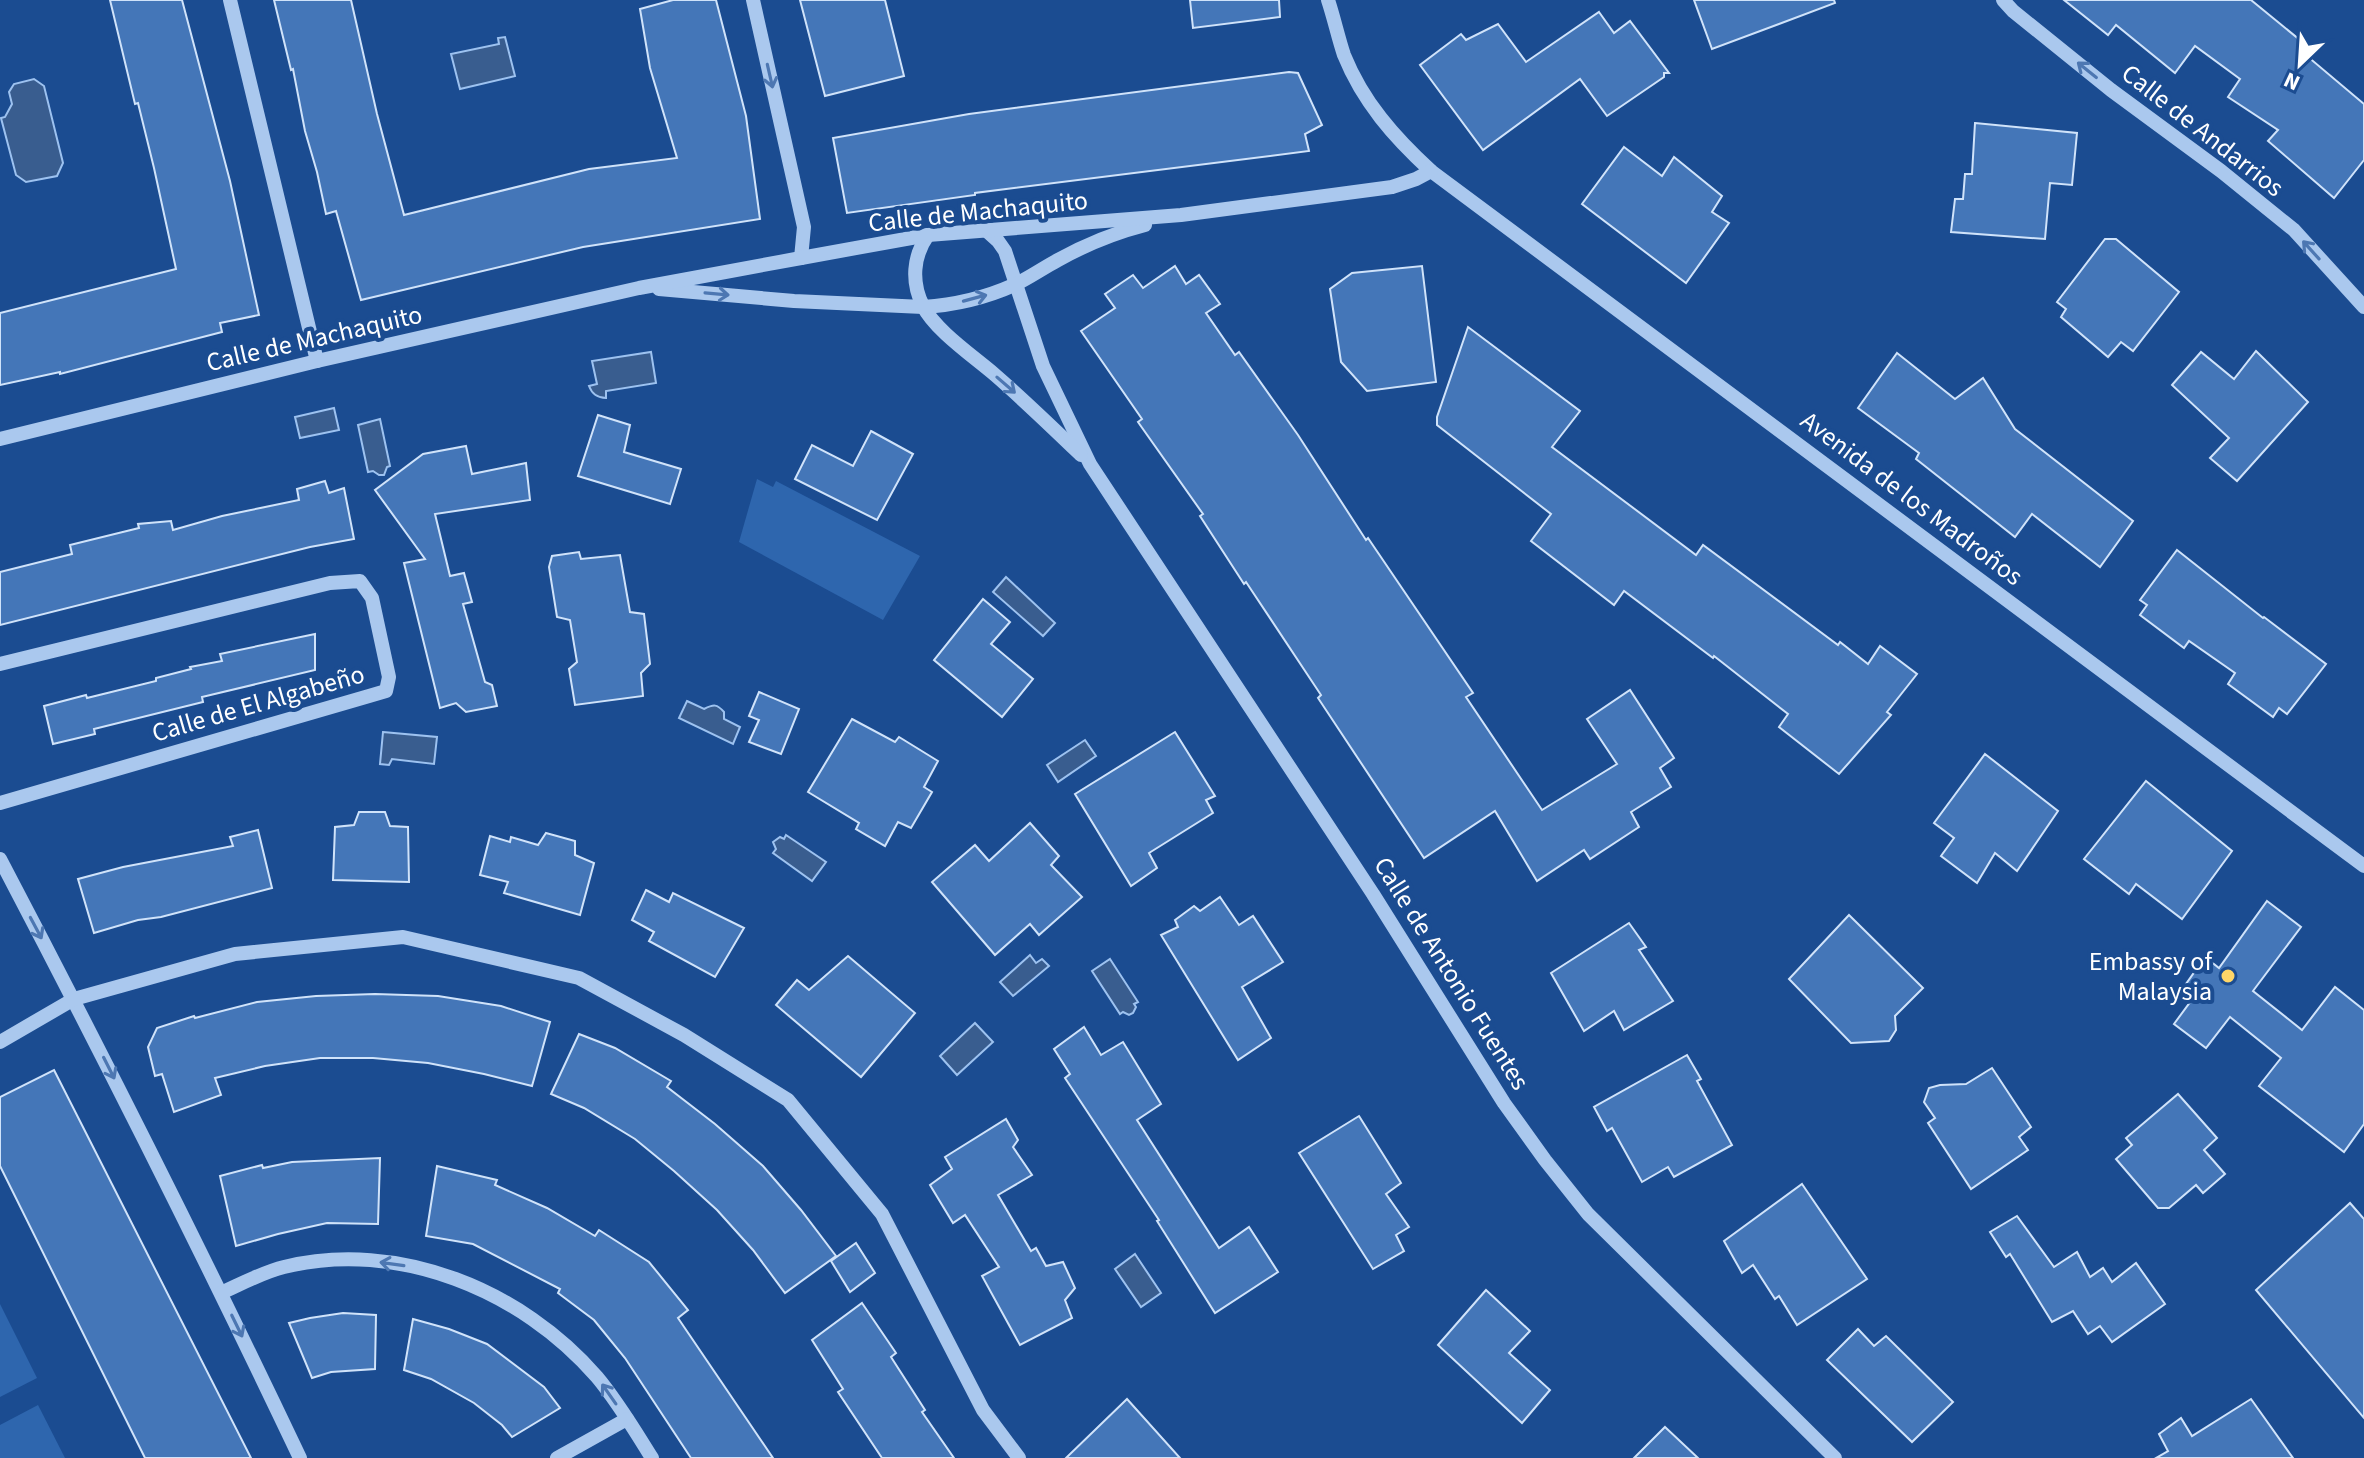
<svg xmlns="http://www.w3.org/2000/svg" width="2364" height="1458" viewBox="0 0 2364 1458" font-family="'Source Sans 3',sans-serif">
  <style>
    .green { fill: #2e66ae }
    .water { fill: #395d8f; stroke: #9dc2f0; stroke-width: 2 }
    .building { fill: #4476b8; stroke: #d0e3fa; stroke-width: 2 }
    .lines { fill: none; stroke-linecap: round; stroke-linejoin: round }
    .minor { stroke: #aac8ee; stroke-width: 14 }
    .oneway { stroke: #4d77b2 }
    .poi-dot { fill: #ffd668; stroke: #1b4c91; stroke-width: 3 }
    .labels { text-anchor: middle; stroke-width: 8; stroke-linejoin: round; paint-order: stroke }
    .street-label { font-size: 26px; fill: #fff; stroke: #1b4c91 }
    .poi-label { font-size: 26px; fill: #fff; stroke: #1b4c91; text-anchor: end }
  </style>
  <rect width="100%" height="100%" fill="#1b4c91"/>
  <g class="green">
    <polygon points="757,479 773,487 776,481 920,556 883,620 739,542"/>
    <polygon points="0,1304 37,1378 0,1397"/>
    <polygon points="38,1405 65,1458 0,1458 0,1425"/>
  </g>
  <g class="water">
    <polygon points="505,37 515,76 460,89 451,54 499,44 498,38"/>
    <polygon points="34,79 44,86 63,163 57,176 26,182 16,175 1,118 5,117 12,104 9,92 14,84"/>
    <path d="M651 352 656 383 606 391V398C598 398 592 394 589 386L597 384 592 361Z"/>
    <polygon points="334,408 339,430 300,438 295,417"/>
    <polygon points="380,419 390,466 387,467 384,475 379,475 373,471 368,472 358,425"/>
    <polygon points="1006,577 1055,623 1043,636 993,592"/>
    <path d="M687 701 704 709C714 704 717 704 724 712V719L740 727 733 744 679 718Z"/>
    <polygon points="383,732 437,737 434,764 392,759 389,765 380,764"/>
    <polygon points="1085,740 1096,756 1058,782 1047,765"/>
    <polygon points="786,835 826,862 812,881 773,853 776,849 773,842 780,837 784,839"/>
    <polygon points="1030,955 1036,963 1042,959 1049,966 1013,996 1000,982"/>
    <polygon points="1110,959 1138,1002 1134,1004 1136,1007 1133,1013 1129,1015 1123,1012 1120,1014 1092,971"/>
    <polygon points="975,1023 993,1042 957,1075 940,1056"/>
    <polygon points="1135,1254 1161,1293 1141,1307 1115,1269"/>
  </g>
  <g class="building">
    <polygon points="110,0 182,0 230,181 259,315 220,323 222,332 60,374 60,372 0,385 0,313 176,269 154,168 138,103 135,104"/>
    <polygon points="274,0 351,0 377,114 404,215 589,169 677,158 650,68 640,9 673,0 716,0 746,116 760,219 583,247 361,300 336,211 326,214 317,172 305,131 293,69 291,70"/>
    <polygon points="800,0 885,0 904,76 825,96"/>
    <polygon points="1190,0 1279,0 1280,17 1193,28"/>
    <polygon points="1694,0 1834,0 1835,3 1712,49"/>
    <polygon points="2064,0 2251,0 2306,45 2301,51 2364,104 2364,160 2334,198 2268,141 2278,130 2228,97 2240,79 2195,46 2175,73 2116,25 2108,35"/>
    <polygon points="1599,12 1614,33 1630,21 1669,73 1664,73 1664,77 1607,116 1580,79 1483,150 1420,65 1461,34 1466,40 1498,24 1526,62"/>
    <polygon points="1289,72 1298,73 1322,125 1305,134 1309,151 975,193 975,195 847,213 833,138 969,114"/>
    <polygon points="1975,123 2077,133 2072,185 2050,183 2045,239 1951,232 1955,199 1963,199 1965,174 1972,174"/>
    <polygon points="1624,147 1662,176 1674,157 1722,196 1712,212 1729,223 1686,283 1582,204"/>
    <polygon points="2105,239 2116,239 2179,292 2133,351 2121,342 2108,357 2061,317 2066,309 2057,302"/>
    <polygon points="1175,266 1186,284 1199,275 1220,304 1206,313 1235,355 1239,352 1298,435 1366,540 1368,538 1473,693 1466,697 1542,810 1617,764 1587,719 1630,690 1674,758 1660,768 1671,787 1631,812 1639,827 1590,859 1584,850 1537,881 1495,811 1424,858 1318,698 1321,695 1246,582 1244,584 1200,516 1203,514 1138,422 1142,419 1081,331 1115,308 1105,294 1133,275 1143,288"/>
    <polygon points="1422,266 1436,382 1367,391 1341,362 1330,289 1352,273"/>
    <polygon points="1468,327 1580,411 1552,447 1696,555 1703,545 1838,645 1840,642 1868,664 1880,646 1917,674 1887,712 1891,715 1839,774 1779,727 1788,714 1714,656 1713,658 1624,591 1614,605 1531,541 1551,514 1437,425 1437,417"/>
    <polygon points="2256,351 2308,402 2237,481 2210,458 2229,438 2172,385 2201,352 2234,379"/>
    <polygon points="1897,353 1955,399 1983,378 2015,429 2133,521 2100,567 2032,514 2015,537 1916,459 1919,453 1858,408"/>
    <polygon points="598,415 630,425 624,452 681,469 670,504 578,476"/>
    <polygon points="871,431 913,454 877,520 795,479 812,445 853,466"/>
    <polygon points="466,446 472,474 526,463 530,500 435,514 450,576 464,573 472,602 463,604 485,682 492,685 497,706 466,712 456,703 440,708 404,563 425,559 375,490 423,454"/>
    <polygon points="325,481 329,493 344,488 354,539 310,547 0,625 0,572 72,554 70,545 139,528 138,524 171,521 173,530 222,516 299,500 297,489"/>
    <polygon points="2177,550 2263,618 2264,617 2326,664 2287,714 2279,708 2273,717 2228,684 2235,673 2189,641 2184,648 2140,615 2147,605 2140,600"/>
    <polygon points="579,552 581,559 620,555 630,612 644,614 650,664 641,673 643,696 575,705 569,669 577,662 570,620 557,617 549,567 552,556"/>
    <polygon points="983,599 1010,622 991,644 1033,679 1002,717 934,660"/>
    <polygon points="315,634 315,670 202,697 203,702 94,729 95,734 53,744 44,706 86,695 87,698 156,681 156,678 191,669 190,667 222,661 220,654"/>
    <polygon points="759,692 799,709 781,754 749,742 759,720 749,716"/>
    <polygon points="852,719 895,742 899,737 938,761 924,787 932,792 911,828 898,822 885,846 856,829 859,823 808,792"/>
    <polygon points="1175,732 1215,796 1206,800 1213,813 1149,853 1157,868 1131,886 1075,794"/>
    <polygon points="1985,754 2058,811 2017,871 1995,853 1977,883 1941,856 1954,838 1934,823"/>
    <polygon points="2146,781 2232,851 2182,919 2136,884 2129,894 2084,859"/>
    <polygon points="359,812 385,812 390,826 408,827 409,882 333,880 335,827 354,825"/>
    <polygon points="1030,823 1059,856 1051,865 1082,897 1039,935 1030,924 995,955 932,882 975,845 989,861"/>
    <polygon points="258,830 272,888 161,917 138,920 94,933 78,879 123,867 233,846 230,837"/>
    <polygon points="546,833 575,841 575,855 594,863 580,915 504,893 508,882 480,875 490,836 510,842 511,837 538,845"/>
    <polygon points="646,890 669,902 673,893 744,928 715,977 649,941 654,932 632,920"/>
    <polygon points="1220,897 1239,925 1253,916 1283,962 1242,987 1271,1038 1238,1060 1161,935 1178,927 1175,920 1194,906 1200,911"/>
    <polygon points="2267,901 2301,927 2253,991 2302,1030 2335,987 2364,1010 2364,1124 2344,1152 2259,1086 2281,1058 2230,1017 2206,1048 2174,1024 2196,994 2186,984 2205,957 2219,968"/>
    <polygon points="1849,915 1923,988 1895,1016 1896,1030 1889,1041 1851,1043 1789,979"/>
    <polygon points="1629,923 1646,947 1639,950 1673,1001 1624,1030 1614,1011 1584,1031 1551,973"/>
    <polygon points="848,956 915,1013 861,1077 776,1005 797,980 809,990"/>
    <polygon points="375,994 438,996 501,1006 550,1022 532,1086 484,1074 428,1063 373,1058 320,1058 265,1066 215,1078 221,1095 174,1112 162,1074 155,1076 148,1047 157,1028 194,1016 195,1018 257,1002 316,996"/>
    <polygon points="1084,1027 1101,1055 1123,1042 1161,1104 1137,1120 1219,1248 1249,1227 1278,1272 1215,1313 1157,1221 1159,1220 1065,1078 1070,1074 1054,1049"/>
    <polygon points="579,1034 615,1048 671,1081 667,1087 715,1124 763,1166 801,1210 836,1256 785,1293 753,1250 717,1210 674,1171 635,1139 584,1108 551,1094"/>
    <polygon points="1687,1055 1701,1079 1697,1081 1732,1145 1674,1177 1668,1167 1642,1182 1612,1128 1607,1131 1594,1107"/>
    <polygon points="1992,1068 2031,1127 2019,1137 2028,1150 1971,1189 1928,1123 1935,1118 1924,1102 1929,1088 1940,1085 1966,1084"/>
    <polygon points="54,1070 251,1458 145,1458 0,1166 0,1097"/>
    <polygon points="2178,1094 2217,1138 2204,1150 2225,1174 2203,1193 2196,1185 2169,1208 2158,1208 2116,1159 2132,1145 2126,1138"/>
    <polygon points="1359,1116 1401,1183 1386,1194 1409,1227 1396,1235 1404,1251 1373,1269 1299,1153"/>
    <polygon points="1006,1119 1018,1140 1013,1147 1032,1175 998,1195 1031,1251 1036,1248 1046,1266 1063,1262 1075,1288 1065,1300 1072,1318 1020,1345 982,1276 999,1267 965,1215 953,1223 930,1185 952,1169 945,1157"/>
    <polygon points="380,1158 378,1224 327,1223 278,1234 236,1246 220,1176 262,1165 263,1168 292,1162"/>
    <polygon points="437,1166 497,1180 495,1185 547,1208 595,1236 599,1230 649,1262 688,1310 678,1318 773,1458 691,1458 625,1358 594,1320 558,1293 560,1289 473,1244 426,1236"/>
    <polygon points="1802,1184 1867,1279 1797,1325 1779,1296 1775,1299 1753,1265 1742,1273 1724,1241"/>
    <polygon points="2350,1203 2364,1219 2364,1418 2256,1290"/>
    <polygon points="2017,1216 2054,1267 2077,1252 2090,1277 2103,1268 2112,1282 2136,1263 2165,1304 2112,1342 2100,1326 2088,1334 2073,1311 2052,1322 2010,1254 2006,1257 1990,1232"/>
    <polygon points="856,1243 875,1273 850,1292 831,1261"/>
    <polygon points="1486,1290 1530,1331 1509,1353 1550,1390 1522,1423 1438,1345"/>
    <polygon points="862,1303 896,1353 891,1357 925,1410 922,1412 954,1458 882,1458 838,1392 843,1389 812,1340"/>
    <polygon points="343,1313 376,1315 375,1369 331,1372 312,1378 289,1323 310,1318"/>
    <polygon points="413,1319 449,1329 487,1344 544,1387 560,1408 512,1437 502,1425 474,1403 431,1379 404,1370"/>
    <polygon points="1858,1329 1874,1346 1886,1336 1953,1402 1912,1442 1827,1360"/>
    <polygon points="1127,1399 1180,1458 1066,1458"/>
    <polygon points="2251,1399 2293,1458 2156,1458 2168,1451 2159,1434 2181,1418 2192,1436"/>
    <polygon points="1665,1427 1698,1458 1634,1458"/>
  </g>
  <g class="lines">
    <g class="minor">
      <polyline points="230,0 317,361"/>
      <polyline points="753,0 804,227 801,258"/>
      <path d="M1328 0C1334 18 1338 37 1344 55 1363 102 1394 137 1431 171L2364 866"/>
      <polyline points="2003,0 2013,11 2111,90 2221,171 2294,230 2364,307"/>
      <polyline points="988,232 998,241 1005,251 1043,366 1090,464 1373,894 1504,1103 1545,1160 1588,1214 1835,1458"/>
      <path d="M928 235C913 256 911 282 923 306 935 330 973 356 994 374 1024 400 1053 428 1081 455"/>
      <path d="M659 289 794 301 923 307C955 305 985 298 1014 285 1029 278 1043 268 1058 260 1085 245 1114 233 1145 225"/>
      <polyline points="0,439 317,361 639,288 801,258 928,235 1181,215 1392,187 1416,179 1431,171"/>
      <polyline points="0,664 330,583 360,581 372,598 389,677 386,691 369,696 0,803"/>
      <path d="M0 859C104 1057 204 1256 300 1458"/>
      <polyline points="0,1042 74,999 235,954 403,937 579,978 684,1035 788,1100 882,1214 983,1410 1019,1458"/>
      <path d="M221 1293C241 1284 263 1272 284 1267 398 1239 522 1290 597 1377 618 1402 635 1431 652 1458"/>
      <polyline points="557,1458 627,1419"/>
    </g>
  </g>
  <defs><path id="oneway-shaft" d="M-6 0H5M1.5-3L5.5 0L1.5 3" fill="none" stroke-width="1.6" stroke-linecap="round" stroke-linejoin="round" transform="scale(2)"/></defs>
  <g class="oneway">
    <use href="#oneway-shaft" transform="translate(2087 70) rotate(-141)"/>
    <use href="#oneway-shaft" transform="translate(770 76) rotate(77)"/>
    <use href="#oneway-shaft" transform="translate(2311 250) rotate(-132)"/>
    <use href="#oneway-shaft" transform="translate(717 294) rotate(5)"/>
    <use href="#oneway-shaft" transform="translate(975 298) rotate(-15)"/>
    <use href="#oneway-shaft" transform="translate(1006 385) rotate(41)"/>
    <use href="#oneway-shaft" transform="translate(36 928) rotate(62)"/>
    <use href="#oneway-shaft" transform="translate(109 1068) rotate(63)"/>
    <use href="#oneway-shaft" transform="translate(392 1264) rotate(-172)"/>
    <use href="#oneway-shaft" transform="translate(237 1326) rotate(64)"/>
    <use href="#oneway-shaft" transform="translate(609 1394) rotate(-125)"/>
  </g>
  <circle class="poi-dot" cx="2228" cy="976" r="8"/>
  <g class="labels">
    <g class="street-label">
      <text transform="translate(2203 130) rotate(38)" y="9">Calle de Andarrios</text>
      <text transform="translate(978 211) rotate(-6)" y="9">Calle de Machaquito</text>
      <text transform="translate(314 338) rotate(-13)" y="9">Calle de Machaquito</text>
      <text transform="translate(1912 498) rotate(37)" y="9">Avenida de los Madroños</text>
      <text transform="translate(258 703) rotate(-16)" y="9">Calle de El Algabeño</text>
      <text transform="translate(1452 973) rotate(58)" y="9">Calle de Antonio Fuentes</text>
    </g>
    <g class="poi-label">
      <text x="2212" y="970">Embassy of<tspan x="2212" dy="30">Malaysia</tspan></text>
    </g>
  </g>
  <g transform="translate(2300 64) rotate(205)" stroke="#1b4c91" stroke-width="6" paint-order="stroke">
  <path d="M0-6L14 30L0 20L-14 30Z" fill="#ffffff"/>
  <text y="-12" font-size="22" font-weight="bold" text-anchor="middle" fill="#ffffff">N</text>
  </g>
</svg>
